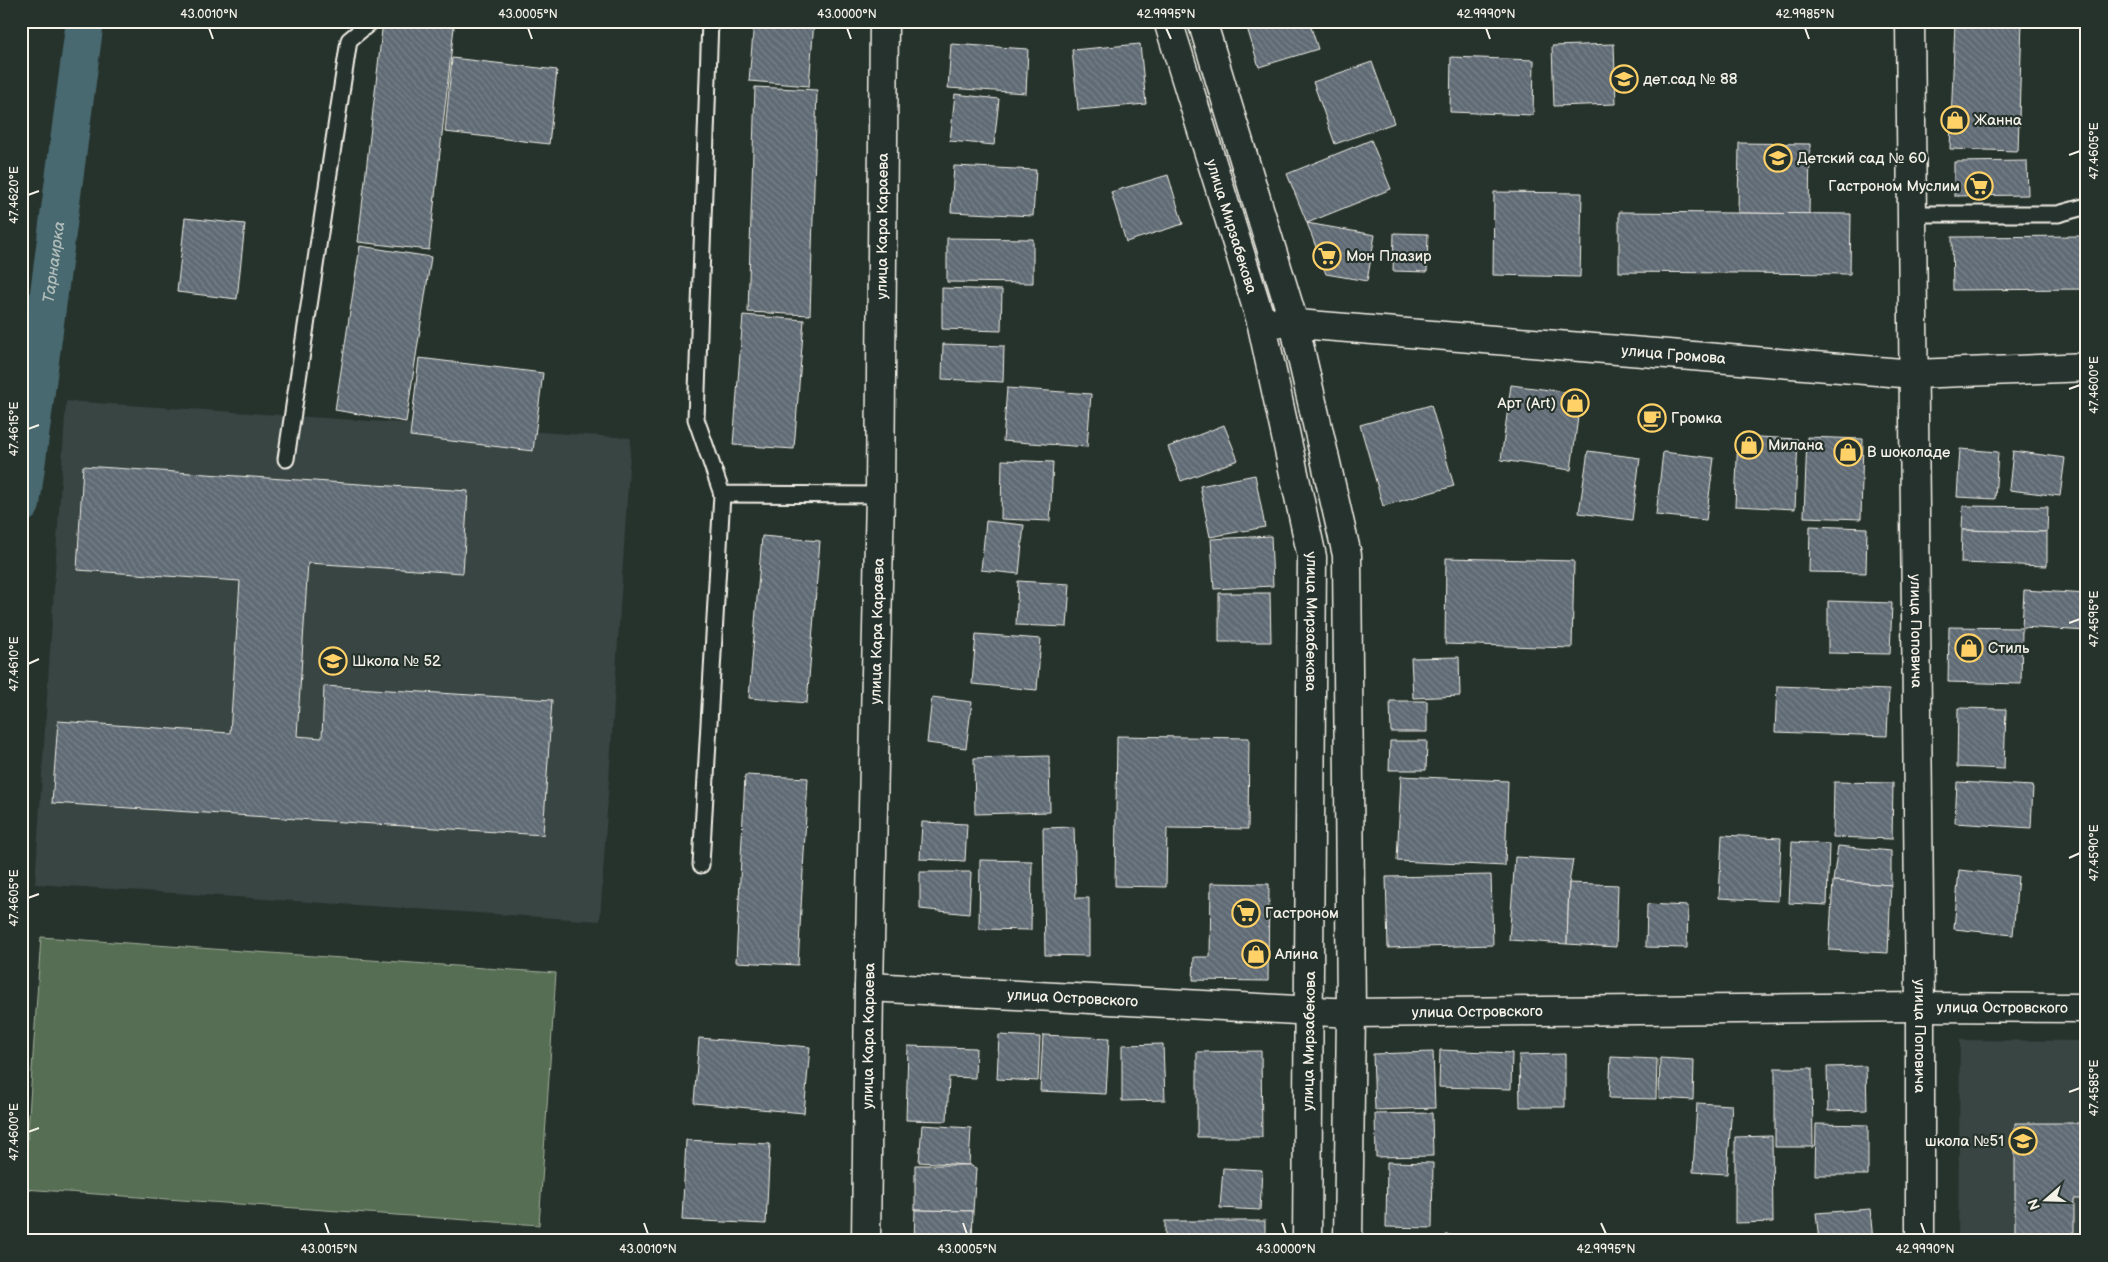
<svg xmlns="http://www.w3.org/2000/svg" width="2108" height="1262" viewBox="0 0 2108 1262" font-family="'Balsamiq Sans',sans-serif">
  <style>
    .built { fill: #374443 }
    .pitch { fill: #566e52; stroke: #a5b09d }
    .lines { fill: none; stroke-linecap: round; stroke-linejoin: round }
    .canal { stroke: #48696f; stroke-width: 38 }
    .building { fill: url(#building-back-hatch); stroke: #f4f1e8 }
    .lane-casing { stroke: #f4f1e8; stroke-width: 19 }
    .street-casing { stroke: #f4f1e8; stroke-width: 31 }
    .primary-casing { stroke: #f4f1e8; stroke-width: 31 }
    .path { stroke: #f4f1e8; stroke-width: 3; stroke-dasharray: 5 4; stroke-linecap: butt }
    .lane { stroke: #26332d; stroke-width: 15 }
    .street { stroke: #26332d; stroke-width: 28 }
    .primary { stroke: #26332d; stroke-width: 28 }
    .ticks { fill: none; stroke: #f4f1e8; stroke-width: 2 }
    .labels { text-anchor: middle; stroke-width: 4.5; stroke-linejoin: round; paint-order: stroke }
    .poi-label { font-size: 15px; fill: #f4f1e8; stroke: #26332d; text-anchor: start }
    .street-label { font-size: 15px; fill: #f4f1e8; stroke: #26332d }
    .water-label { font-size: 16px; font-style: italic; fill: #afbbb8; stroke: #26332d }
    .neatline { fill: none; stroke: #f4f1e8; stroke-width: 2 }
    .ticks-label { font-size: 12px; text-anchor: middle; fill: #f4f1e8 }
  </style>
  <defs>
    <pattern id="building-back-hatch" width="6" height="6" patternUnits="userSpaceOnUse" patternTransform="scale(1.25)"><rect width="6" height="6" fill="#606b75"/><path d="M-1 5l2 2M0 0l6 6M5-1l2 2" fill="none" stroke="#778189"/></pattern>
  </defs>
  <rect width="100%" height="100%" fill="#26332d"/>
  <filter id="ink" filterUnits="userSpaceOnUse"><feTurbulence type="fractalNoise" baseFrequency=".02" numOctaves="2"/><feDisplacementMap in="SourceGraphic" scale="10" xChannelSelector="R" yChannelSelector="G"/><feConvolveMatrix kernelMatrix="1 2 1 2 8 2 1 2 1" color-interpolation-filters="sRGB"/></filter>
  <g filter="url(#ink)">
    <g class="built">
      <polygon points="66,401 631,438 600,921 35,884"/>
      <polygon points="1960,1040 2087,1041 2087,1241 1958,1241"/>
    </g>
    <polygon class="pitch" points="41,937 556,973 539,1225 24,1189"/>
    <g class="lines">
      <path class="canal" id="s1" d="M21 504 85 21"/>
    </g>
    <g class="building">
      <polygon points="383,21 402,21 454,27 429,250 358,242"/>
      <polygon points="754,21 814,21 809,86 749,81"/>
      <polygon points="1245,21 1309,21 1318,49 1259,67"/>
      <polygon points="1955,21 2022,21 2018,151 1950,149"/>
      <polygon points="951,44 1028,49 1026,93 948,88"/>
      <polygon points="1140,44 1146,104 1078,110 1072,50"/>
      <polygon points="1614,44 1616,104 1554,106 1552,46"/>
      <polygon points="1451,57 1534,60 1533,115 1450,112"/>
      <polygon points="452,58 557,70 549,144 445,132"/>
      <polygon points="1372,62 1394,123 1335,144 1313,82"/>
      <polygon points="755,87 817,90 810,315 748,312"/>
      <polygon points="955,94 999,99 994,145 950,141"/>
      <polygon points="1371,140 1391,189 1307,223 1287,174"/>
      <polygon points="1739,143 1810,144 1809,214 1738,213"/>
      <polygon points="2027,161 2028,195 1954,196 1954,162"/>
      <polygon points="954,166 1036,170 1033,216 951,212"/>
      <polygon points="1168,175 1183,224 1126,242 1111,192"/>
      <polygon points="1494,192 1582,193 1580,277 1493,275"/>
      <polygon points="1619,212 1851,214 1850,274 1619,272"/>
      <polygon points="185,218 245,224 237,299 177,292"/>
      <polygon points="1307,223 1375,235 1367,281 1326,274"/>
      <polygon points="1394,233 1428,234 1427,272 1393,271"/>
      <polygon points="2087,236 2087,289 1953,290 1952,237"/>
      <polygon points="947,238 1033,239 1033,283 947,282"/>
      <polygon points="360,246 431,257 406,422 335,410"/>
      <polygon points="942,288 1002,290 1001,331 942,329"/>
      <polygon points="743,315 804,320 794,449 733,445"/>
      <polygon points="943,344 1004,346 1003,382 942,379"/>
      <polygon points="419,358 543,373 533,451 410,436"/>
      <polygon points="1511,385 1581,394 1571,470 1501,460"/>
      <polygon points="1007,388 1091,394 1087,447 1003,441"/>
      <polygon points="1431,405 1454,486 1383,506 1360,425"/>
      <polygon points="1224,425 1238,460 1181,481 1168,447"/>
      <polygon points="1738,436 1798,439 1795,509 1735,506"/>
      <polygon points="1807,437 1863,439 1861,519 1804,517"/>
      <polygon points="1960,449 1998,452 1995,499 1957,497"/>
      <polygon points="1588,451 1640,458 1632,520 1579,513"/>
      <polygon points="2013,451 2065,458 2060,496 2009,490"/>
      <polygon points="1663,452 1714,458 1706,520 1656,515"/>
      <polygon points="1002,460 1053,462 1050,521 1001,519"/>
      <polygon points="83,466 468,491 463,573 308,563 297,736 322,738 324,686 552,700 543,835 52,803 58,721 230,733 240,581 77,570"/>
      <polygon points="1255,475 1265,527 1210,537 1200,486"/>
      <polygon points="1963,506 2048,507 2047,532 1962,530"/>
      <polygon points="986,521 1024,525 1019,574 981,570"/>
      <polygon points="1810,526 1867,528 1866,573 1809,572"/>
      <polygon points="1962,530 2047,532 2047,566 1961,563"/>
      <polygon points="762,536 820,541 807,703 749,698"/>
      <polygon points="1271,536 1273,586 1214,589 1211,539"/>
      <polygon points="1446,558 1574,561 1572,648 1445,644"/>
      <polygon points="1018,581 1070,584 1067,627 1016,625"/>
      <polygon points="2024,590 2087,594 2087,631 2022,627"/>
      <polygon points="1219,593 1270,593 1271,642 1219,642"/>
      <polygon points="1828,601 1892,603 1890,654 1828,653"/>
      <polygon points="1949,627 2022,628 2021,684 1948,682"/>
      <polygon points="976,634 1041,639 1037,690 972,684"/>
      <polygon points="1459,657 1460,696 1413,698 1411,658"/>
      <polygon points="1777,686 1889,690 1887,736 1775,732"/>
      <polygon points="932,697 972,702 966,748 927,743"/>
      <polygon points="1390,701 1427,701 1427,732 1391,732"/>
      <polygon points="1958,708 2006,709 2004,769 1957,767"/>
      <polygon points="1117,736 1249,738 1248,829 1167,828 1166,887 1115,886"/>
      <polygon points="1390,741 1427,741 1426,770 1389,770"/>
      <polygon points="1049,756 1050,812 975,814 974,758"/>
      <polygon points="745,775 808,778 798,965 736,962"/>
      <polygon points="1401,776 1508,781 1505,866 1397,861"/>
      <polygon points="1834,782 1893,783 1892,839 1833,837"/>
      <polygon points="1957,782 2033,786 2031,828 1955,823"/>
      <polygon points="922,822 967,824 965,861 920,859"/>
      <polygon points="1074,827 1076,898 1089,898 1089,956 1045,955 1043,828"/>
      <polygon points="1722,835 1781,838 1778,901 1719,898"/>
      <polygon points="1792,842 1829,844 1827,905 1789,903"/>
      <polygon points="1838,846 1891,851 1891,885 1833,881"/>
      <polygon points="1515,857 1573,860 1569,883 1567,944 1509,940"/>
      <polygon points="980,860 1032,861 1031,930 979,929"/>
      <polygon points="1959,870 2018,876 2013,935 1954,929"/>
      <polygon points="920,872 971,872 969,914 920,909"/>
      <polygon points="1491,875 1493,945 1388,948 1386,877"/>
      <polygon points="1833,881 1891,885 1888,953 1829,950"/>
      <polygon points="1211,883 1269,884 1268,981 1193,980 1194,957 1210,957"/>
      <polygon points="1569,883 1618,885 1616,947 1567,944"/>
      <polygon points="1647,904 1688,906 1687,948 1646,947"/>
      <polygon points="999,1035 1040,1037 1038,1081 997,1079"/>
      <polygon points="1043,1035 1109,1038 1106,1094 1040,1091"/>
      <polygon points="699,1038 810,1047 804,1113 694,1103"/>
      <polygon points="1163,1044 1165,1100 1122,1101 1122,1045"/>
      <polygon points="908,1046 976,1048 975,1078 949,1077 947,1121 906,1120"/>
      <polygon points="1440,1050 1512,1053 1511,1089 1439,1087"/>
      <polygon points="1261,1051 1262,1137 1197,1137 1197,1052"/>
      <polygon points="1433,1052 1435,1108 1375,1110 1373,1054"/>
      <polygon points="1565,1054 1565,1107 1520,1107 1519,1055"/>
      <polygon points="1611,1057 1657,1059 1656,1099 1609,1098"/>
      <polygon points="1660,1058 1694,1060 1693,1100 1659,1098"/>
      <polygon points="1866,1066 1867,1110 1828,1111 1827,1067"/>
      <polygon points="1775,1068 1812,1068 1813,1147 1775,1147"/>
      <polygon points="1697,1103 1732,1105 1727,1174 1693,1172"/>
      <polygon points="1432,1113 1433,1156 1376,1157 1375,1114"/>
      <polygon points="2015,1123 2087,1123 2087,1199 2074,1199 2074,1241 2015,1241"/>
      <polygon points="1816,1124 1868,1125 1868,1175 1815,1175"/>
      <polygon points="922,1125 971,1128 969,1165 919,1162"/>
      <polygon points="1772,1136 1773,1222 1735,1223 1735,1137"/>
      <polygon points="686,1140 770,1144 766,1224 682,1220"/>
      <polygon points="1387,1162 1433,1163 1432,1228 1386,1227"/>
      <polygon points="915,1165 969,1165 976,1168 973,1211 915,1210"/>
      <polygon points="1223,1168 1262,1170 1260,1210 1220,1208"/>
      <polygon points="1870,1209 1873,1241 1819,1241 1816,1213"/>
      <polygon points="915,1210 973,1211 972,1241 914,1241"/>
      <rect x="1165" y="1221" width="100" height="20"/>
      <polygon points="1446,1235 1528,1240 1528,1241 1445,1241"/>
      <polygon points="260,1239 320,1241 259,1241"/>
    </g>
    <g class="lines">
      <g class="lane-casing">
        <g id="lane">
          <polyline points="710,21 696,419 722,494 880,495"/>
          <polyline points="1912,214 2058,214 2087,206"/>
          <polyline points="286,459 349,40 372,21"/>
          <polyline points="701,865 722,494"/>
        </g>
      </g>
      <g class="street-casing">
        <g id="street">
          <path id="s2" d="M1910 21 1920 1007V1241"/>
          <path id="s3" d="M1261 321 1914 374 2087 367"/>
          <path id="s4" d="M869 987 1351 1013 1920 1007 2087 1008"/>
          <path id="s5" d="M866 1241 869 987 880 495 884 21"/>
        </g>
      </g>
      <g class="primary-casing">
        <g id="primary">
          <path id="s6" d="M1168 21 1261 321 1312 557 1307 1241"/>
          <polyline points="1202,21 1294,323 1347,555 1351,1013 1348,1241"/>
        </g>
      </g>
      <polyline class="path" points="21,816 25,816 21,858"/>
      <use href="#lane" class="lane"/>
      <use href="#street" class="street"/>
      <use href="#primary" class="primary"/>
    </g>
  </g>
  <path class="ticks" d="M209 28 213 39M528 28 532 39M847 28 851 39M1166 28 1171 39M1486 28 1490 39M1805 28 1809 39M2069 155 2080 151M28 195 39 191M2069 389 2080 385M28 429 39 425M2069 623 2080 619M28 664 39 659M2069 858 2080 853M28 898 39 894M2069 1092 2080 1088M28 1132 39 1128M325 1223 329 1234M644 1223 648 1234M963 1223 967 1234M1282 1223 1286 1234M1601 1223 1606 1234M1921 1223 1925 1234"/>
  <defs>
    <g id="school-ring" transform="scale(1.4375)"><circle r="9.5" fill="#26332d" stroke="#ffd166" stroke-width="1.5"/><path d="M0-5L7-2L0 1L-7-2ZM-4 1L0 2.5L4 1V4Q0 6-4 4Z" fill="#ffd166"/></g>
    <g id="shop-ring" transform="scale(1.4375)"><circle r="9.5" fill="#26332d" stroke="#ffd166" stroke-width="1.5"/><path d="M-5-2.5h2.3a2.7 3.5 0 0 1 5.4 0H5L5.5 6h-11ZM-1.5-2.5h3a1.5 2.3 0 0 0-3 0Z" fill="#ffd166"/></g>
    <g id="supermarket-ring" transform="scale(1.4375)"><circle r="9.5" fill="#26332d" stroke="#ffd166" stroke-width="1.5"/><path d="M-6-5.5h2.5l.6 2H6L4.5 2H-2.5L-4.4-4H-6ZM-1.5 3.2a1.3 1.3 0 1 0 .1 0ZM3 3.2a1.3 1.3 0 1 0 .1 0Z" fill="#ffd166"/></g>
    <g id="cafe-ring" transform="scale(1.4375)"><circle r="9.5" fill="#26332d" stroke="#ffd166" stroke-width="1.5"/><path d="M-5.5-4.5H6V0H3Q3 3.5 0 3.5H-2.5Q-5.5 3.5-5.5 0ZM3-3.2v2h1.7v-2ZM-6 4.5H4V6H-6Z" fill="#ffd166"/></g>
  </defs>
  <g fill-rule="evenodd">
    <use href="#school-ring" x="1624" y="79"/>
    <use href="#shop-ring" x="1955" y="120"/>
    <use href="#school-ring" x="1778" y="158"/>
    <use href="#supermarket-ring" x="1979" y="186"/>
    <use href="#supermarket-ring" x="1327" y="256"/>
    <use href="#shop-ring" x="1575" y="403"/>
    <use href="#cafe-ring" x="1652" y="418"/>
    <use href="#shop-ring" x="1749" y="445"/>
    <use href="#shop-ring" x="1848" y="452"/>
    <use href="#shop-ring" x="1969" y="648"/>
    <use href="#school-ring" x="333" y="661"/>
    <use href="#supermarket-ring" x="1246" y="913"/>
    <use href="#shop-ring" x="1256" y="954"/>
    <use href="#school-ring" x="2023" y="1141"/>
  </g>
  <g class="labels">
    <g class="poi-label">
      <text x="1643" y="84">дет.сад № 88</text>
      <text x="1974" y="125">Жанна</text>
      <text x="1797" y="163">Детский сад № 60</text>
      <text x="1960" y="191" text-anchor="end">Гастроном Муслим</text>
      <text x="1346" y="261">Мон Плазир</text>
      <text x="1556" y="408" text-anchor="end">Арт (Art)</text>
      <text x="1671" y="423">Громка</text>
      <text x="1768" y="450">Милана</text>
      <text x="1867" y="457">В шоколаде</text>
      <text x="1988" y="653">Стиль</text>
      <text x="352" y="666">Школа № 52</text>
      <text x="1265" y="918">Гастроном</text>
      <text x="1275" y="959">Алина</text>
      <text x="2004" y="1146" text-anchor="end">школа №51</text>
    </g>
    <g class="street-label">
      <text dy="5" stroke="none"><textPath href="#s5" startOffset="1015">улица Кара Караева</textPath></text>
      <text dy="5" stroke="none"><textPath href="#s6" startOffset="215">улица Мирзабекова</textPath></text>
      <text dy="5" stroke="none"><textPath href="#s3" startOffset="414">улица Громова</textPath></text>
      <text dy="5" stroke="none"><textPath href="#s6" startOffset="620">улица Мирзабекова</textPath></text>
      <text dy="5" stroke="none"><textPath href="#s5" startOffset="610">улица Кара Караева</textPath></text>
      <text dy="5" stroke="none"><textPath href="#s2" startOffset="610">улица Поповича</textPath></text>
      <text dy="5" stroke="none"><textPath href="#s4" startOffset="204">улица Островского</textPath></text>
      <text dy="5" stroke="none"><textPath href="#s4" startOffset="1134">улица Островского</textPath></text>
      <text dy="5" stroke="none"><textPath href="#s4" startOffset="609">улица Островского</textPath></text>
      <text dy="5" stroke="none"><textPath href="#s5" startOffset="205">улица Кара Караева</textPath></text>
      <text dy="5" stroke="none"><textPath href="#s2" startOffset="1015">улица Поповича</textPath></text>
      <text transform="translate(1309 1041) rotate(-89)" y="5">улица Мирзабекова</text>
    </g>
    <g class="water-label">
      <text dy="6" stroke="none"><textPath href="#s1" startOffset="244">Тарнаирка</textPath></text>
    </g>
  </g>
  <rect width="2108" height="1262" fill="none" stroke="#26332d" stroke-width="55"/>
  <g transform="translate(2046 1200) rotate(250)" stroke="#26332d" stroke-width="4" paint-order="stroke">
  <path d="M0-4L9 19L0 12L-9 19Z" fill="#f4f1e8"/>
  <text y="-8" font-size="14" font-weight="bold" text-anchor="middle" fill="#f4f1e8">N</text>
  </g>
  <rect x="28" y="28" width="2052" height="1206" class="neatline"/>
  <g class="ticks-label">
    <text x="209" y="18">43.0010°N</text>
    <text x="528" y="18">43.0005°N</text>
    <text x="847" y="18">43.0000°N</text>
    <text x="1166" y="18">42.9995°N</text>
    <text x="1486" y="18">42.9990°N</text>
    <text x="1805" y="18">42.9985°N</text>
    <text transform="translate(2094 151) rotate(-90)" y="4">47.4605°E</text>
    <text transform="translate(14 195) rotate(-90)" y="4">47.4620°E</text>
    <text transform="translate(2094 385) rotate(-90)" y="4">47.4600°E</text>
    <text transform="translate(14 429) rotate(-90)" y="4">47.4615°E</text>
    <text transform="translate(2094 619) rotate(-90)" y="4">47.4595°E</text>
    <text transform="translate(14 664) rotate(-90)" y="4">47.4610°E</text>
    <text transform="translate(2094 853) rotate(-90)" y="4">47.4590°E</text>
    <text transform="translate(14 898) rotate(-90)" y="4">47.4605°E</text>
    <text transform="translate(2094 1088) rotate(-90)" y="4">47.4585°E</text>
    <text transform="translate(14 1132) rotate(-90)" y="4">47.4600°E</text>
    <text x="329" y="1253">43.0015°N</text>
    <text x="648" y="1253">43.0010°N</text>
    <text x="967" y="1253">43.0005°N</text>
    <text x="1286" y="1253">43.0000°N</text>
    <text x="1606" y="1253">42.9995°N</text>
    <text x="1925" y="1253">42.9990°N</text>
  </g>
</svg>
